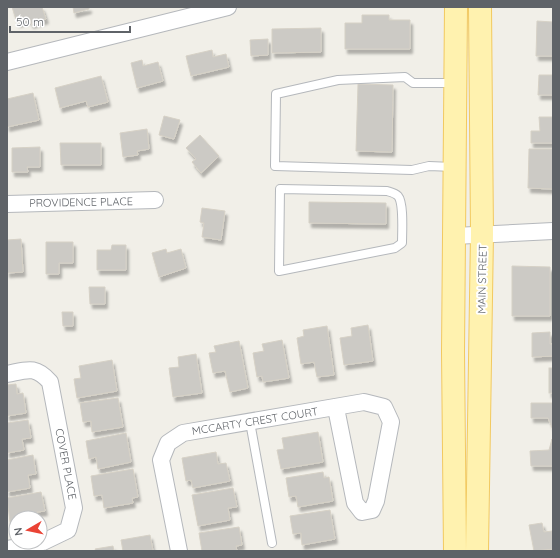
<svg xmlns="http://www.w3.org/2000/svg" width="560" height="558" viewBox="0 0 560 558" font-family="Quicksand,sans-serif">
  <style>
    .building { fill: #cccac5; stroke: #d6d1c6; filter: url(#shadow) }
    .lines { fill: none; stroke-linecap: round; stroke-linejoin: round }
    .lane-casing { stroke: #b5b8bc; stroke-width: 10 }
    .street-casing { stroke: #b5b8bc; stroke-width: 18 }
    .primary-casing { stroke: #f2c960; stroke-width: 24 }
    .lane { stroke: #fff; stroke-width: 8 }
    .street { stroke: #fff; stroke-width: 16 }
    .primary { stroke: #fff2af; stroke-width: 22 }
    .labels { text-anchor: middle; stroke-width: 4; stroke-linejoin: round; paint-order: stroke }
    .street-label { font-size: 11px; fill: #5f6368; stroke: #fff }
  </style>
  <defs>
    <filter id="shadow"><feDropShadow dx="2.5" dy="4.5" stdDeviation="1" flood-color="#0004"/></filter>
  </defs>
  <rect width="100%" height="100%" fill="#f1efe8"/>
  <g class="building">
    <polygon points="12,7 42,7 46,19 31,24 30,19 17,23"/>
    <polygon points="73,7 89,7 89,9 74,13"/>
    <polygon points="362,15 389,15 389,20 410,20 410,49 345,49 345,23 362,23"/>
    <polygon points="537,21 553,22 553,56 536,56"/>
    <polygon points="321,28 321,52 272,53 272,29"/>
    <polygon points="268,39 268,55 251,56 250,40"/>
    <polygon points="212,50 213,57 226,54 229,67 191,76 186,56"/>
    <polygon points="142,60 143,66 158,62 163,81 137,88 131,63"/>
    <polygon points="539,75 553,75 553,95 538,95"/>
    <polygon points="101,76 108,102 88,107 86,101 60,108 55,88"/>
    <polygon points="358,84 393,85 392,152 356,151"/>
    <polygon points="33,93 39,120 7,127 7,99"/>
    <polygon points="164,116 180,120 174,139 159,135"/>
    <polygon points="539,117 553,117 553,143 531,143 531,131 540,131"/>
    <polygon points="147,129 149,149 137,151 138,155 123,157 120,133"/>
    <polygon points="200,135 219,156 201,173 192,162 196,159 186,148"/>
    <polygon points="60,143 101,143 101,165 61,165"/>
    <polygon points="40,147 40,167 27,167 28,172 12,172 12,148"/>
    <polygon points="529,149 553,149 553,189 528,188"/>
    <polygon points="309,202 386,203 386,224 309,223"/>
    <polygon points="202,208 225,211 221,240 202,237 204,223 200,222"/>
    <polygon points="21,239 23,272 7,273 7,240"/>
    <polygon points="46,242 73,242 73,263 59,263 59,274 46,274"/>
    <polygon points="112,245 126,245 126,270 97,270 97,250 111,250"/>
    <polygon points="166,249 167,253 181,249 186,268 159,277 152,253"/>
    <polygon points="512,266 550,267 550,316 512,316"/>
    <polygon points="89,287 105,287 105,304 90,304"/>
    <polygon points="62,312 73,312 73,326 63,326"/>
    <polygon points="368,325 373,361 344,365 340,338 352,336 351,328"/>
    <polygon points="327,326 334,375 317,377 314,362 301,364 297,338 304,336 303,330"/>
    <polygon points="550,332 550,344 553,344 553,356 532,357 532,333"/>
    <polygon points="282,340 289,378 263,382 262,376 257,377 253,353 264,351 262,344"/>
    <polygon points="239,341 248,388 230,392 225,371 213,373 209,353 216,352 214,346"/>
    <polygon points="196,354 202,393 173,397 169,368 179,367 178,357"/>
    <polygon points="112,360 117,391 77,398 74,379 81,378 79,366"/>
    <rect x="549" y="368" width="4" height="25"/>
    <polygon points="16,384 17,394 23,393 26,413 7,416 7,385"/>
    <polygon points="118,398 123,427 92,432 91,421 83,422 80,403"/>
    <polygon points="531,403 553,403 553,430 548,418 531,418"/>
    <polygon points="28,420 31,438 22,439 24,450 7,453 7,423"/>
    <polygon points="318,432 323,462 281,469 277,450 284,449 282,438"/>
    <polygon points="126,433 131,462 98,469 96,457 89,459 86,441"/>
    <polygon points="552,439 553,466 531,466 530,451 549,450"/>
    <polygon points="216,452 218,464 226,463 230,481 193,488 191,480 186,481 182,458"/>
    <polygon points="33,455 36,474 28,475 30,488 7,492 7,460"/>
    <polygon points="133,469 138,497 132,498 133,503 104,508 102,495 94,496 91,476"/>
    <polygon points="323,472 324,478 329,477 333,501 298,507 296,496 289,497 286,478"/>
    <polygon points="233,488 237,507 228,508 230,520 198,526 192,495"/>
    <polygon points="41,492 45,511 37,512 38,518 16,518 16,529 11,530 7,498"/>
    <polygon points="330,510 335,539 302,545 301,533 293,534 290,516"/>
    <polygon points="542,523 544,532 552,531 553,549 534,551 529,525"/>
    <polygon points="239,527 242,545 236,546 237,551 202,551 199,533"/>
    <polygon points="150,535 153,551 123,551 121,540"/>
    <polygon points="113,546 114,551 96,551 95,549"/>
  </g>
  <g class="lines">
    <g class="lane-casing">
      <g id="lane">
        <polyline points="453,167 429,166 412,170 275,166 276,94 338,80 405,77 413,83 454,83"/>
        <path d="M280 189 387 191C390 192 395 193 398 196 404 203 402 233 402 243L395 248 279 271Z"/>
        <polyline points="250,422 272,543"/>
      </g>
    </g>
    <g class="street-casing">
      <g id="street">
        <polyline points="7,62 228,7"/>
        <polyline points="7,204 155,200"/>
        <polyline points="454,236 553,231"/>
        <path d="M7 374C27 370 35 365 50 382L74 508 68 530 43 542 7 549"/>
        <polyline points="179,551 161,460 168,443 183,433 364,402 384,407 391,422 376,501 372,510 362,512 355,503 336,408"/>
      </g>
    </g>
    <g class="primary-casing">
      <g id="primary">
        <polyline points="455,551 453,352 456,7"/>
        <polyline points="477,551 482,234 480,7"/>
      </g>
    </g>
    <use href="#lane" class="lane"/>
    <use href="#street" class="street"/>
    <use href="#primary" class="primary"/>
  </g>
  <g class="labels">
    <g class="street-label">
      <text transform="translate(81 202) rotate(-1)" y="4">PROVIDENCE PLACE</text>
      <text transform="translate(482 279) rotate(-89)" y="4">MAIN STREET</text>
      <text transform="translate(255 421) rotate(-9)" y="4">MCCARTY CREST COURT</text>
      <text transform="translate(66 464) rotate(79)" y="4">COVER PLACE</text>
    </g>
  </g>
  <rect width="560" height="558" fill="none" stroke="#5f6368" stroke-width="16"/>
  <g transform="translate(28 530) rotate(261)"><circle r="19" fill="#ffffff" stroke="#bfc1c3"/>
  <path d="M0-3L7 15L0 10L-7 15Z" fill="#ea4335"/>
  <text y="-6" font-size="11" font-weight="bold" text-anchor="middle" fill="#5f6368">N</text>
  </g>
  <path d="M10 26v6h120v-6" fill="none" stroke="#5f6368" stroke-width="2"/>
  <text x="16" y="26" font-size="12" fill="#5f6368" stroke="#ffffff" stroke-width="3" paint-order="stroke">50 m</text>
</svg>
